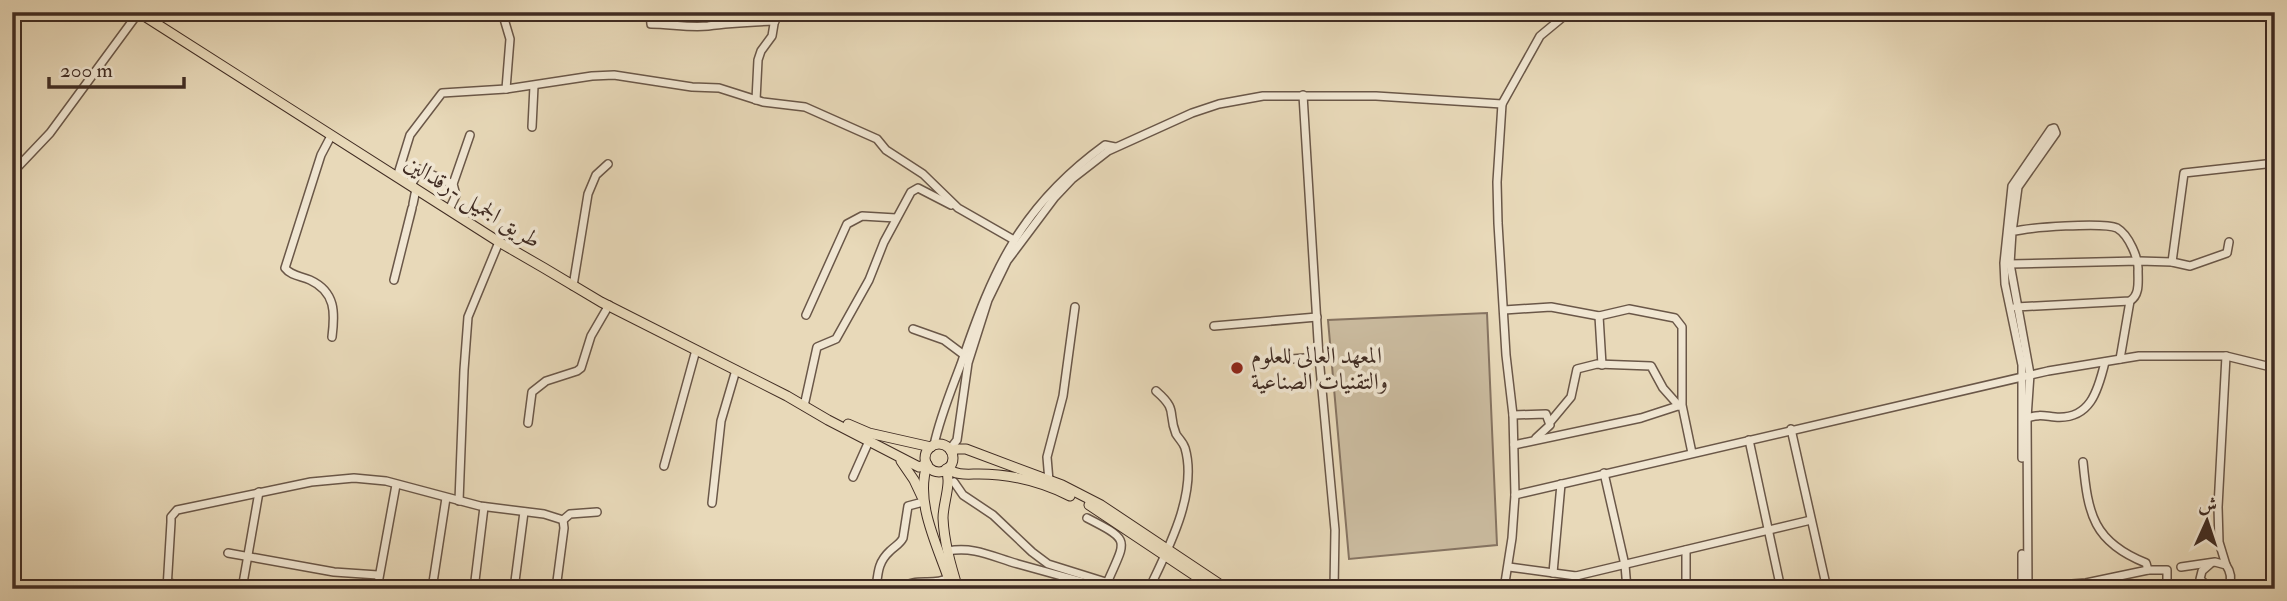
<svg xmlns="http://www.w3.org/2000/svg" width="2287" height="601" viewBox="0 0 2287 601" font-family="'IM FELL Double Pica',Amiri,serif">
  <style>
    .green { fill: #cbbca0; stroke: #867462; stroke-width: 2 }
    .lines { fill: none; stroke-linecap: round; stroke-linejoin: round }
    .minor-casing { stroke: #6a5748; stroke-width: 10 }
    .major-casing { stroke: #402c23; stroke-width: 11 }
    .minor { stroke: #f0e6d2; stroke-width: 7 }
    .major { stroke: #e8d9b9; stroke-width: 9 }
    .poi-dot { fill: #8f2418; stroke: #f0e6d2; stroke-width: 2.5 }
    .labels { text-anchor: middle; stroke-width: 7; stroke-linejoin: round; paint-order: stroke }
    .street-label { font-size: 23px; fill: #402c23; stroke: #f0e6d2 }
    .poi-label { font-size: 23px; fill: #402c23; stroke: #f0e6d2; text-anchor: start }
  </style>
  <rect width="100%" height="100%" fill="#e8d9b9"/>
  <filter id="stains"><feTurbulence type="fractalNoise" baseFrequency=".00286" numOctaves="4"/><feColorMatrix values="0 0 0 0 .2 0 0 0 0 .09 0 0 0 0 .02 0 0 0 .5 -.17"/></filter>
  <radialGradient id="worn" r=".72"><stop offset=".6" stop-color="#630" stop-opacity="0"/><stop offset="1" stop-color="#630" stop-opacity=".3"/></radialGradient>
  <polygon class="green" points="1487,313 1497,545 1349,559 1328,320"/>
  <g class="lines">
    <g class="minor-casing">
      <g id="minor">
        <polyline points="502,12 510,39 506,89"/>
        <path d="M650 12 651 24C670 24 689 28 708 26 730 23 752 22 775 21"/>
        <polyline points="1303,95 1319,357 1335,530 1334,589"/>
        <polyline points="756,100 758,60 761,51 772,36 776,12"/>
        <polyline points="532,127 534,86"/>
        <path d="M331 136 321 155 285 268C291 276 301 276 310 280 336 292 335 313 332 337"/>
        <polyline points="12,173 50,133 139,12"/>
        <polyline points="397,177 410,135 442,93 506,89 592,76 614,75 692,87 719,88 763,102 805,107 877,139 886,150 923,174 958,208 1014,240"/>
        <polyline points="411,186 419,169 453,184"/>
        <polyline points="413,204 416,189"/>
        <polyline points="449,210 456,195 453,184 470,135"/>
        <polyline points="2012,232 2018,187 2056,133 2054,128 2051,129 2012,186 2004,263 2005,284 2022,365 2022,458"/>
        <polyline points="2172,262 2184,173 2275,163"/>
        <polyline points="2010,264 2139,261 2172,262 2190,266 2227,253 2229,242"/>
        <polyline points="394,280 412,208"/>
        <polyline points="573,286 588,194 596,175 608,164"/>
        <path d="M2016 307 2130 301C2140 295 2138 282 2138 271 2139 259 2129 235 2117 228 2104 222 2028 227 2012 232L2010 264 2030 374 2027 418 2028 589"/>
        <polyline points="1504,310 1551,307 1599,316 1629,309 1675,318 1682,327 1682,405 1692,453"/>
        <polyline points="806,315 847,224 862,216 896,218"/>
        <polyline points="1599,316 1602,365"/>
        <polyline points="1214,326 1317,317"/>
        <polyline points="913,329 944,340 964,355"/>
        <polyline points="1291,359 1319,357"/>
        <polyline points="2120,359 2130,301"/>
        <polyline points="804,406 817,347 836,339 869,280 884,242 911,192 918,188 951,205"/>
        <polyline points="1513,415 1546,414 1550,425 1536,438"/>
        <path d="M2027 418C2039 414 2044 416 2055 417 2090 420 2098 391 2105 362"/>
        <polyline points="1551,421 1571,397 1577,369 1597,364 1651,366 1663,388 1679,406"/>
        <polyline points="528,423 532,392 546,381 577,371 581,368 591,336 609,305"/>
        <polyline points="1791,429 1827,589"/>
        <polyline points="1749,440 1781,589"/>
        <path d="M934 445C940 417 951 391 961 364 993 269 1021 206 1105 145L1115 147"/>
        <polyline points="1514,445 1641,418 1681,405"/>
        <polyline points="950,449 957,440 968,363 988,300 1007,261 1055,197 1072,179 1108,151 1192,113 1219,104 1263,96 1376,96 1502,104"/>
        <path d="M2083 462C2088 514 2093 542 2146 563L2148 570H2167V589"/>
        <polyline points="664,466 696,350"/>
        <polyline points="1604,473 1625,565 1627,589"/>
        <polyline points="853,477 869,441"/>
        <polyline points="1049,481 1047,457 1063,396 1075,307"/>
        <polyline points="954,482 963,495 993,515 1032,552 1048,564 1128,589"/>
        <polyline points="1515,495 2048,371 2139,356 2226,356 2275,368"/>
        <polyline points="459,501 464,370 468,317 499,242"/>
        <polyline points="712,503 721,421 736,370"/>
        <path d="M1087 518C1132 541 1126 539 1107 583"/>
        <path d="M948 551C974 546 993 557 1018 564 1039 570 1062 576 1083 582"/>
        <polyline points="228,553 334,572 378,575"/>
        <polyline points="2022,554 2022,589"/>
        <polyline points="2226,565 2219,542 2218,507 2226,356"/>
        <polyline points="1509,567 1576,576 1811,520"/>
        <path d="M2181 567 2215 562 2226 565C2231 572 2232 579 2229 587 2215 588 2202 584 2188 589"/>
        <polyline points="1553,573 1561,484"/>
        <polyline points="168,583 201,589"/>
        <polyline points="2206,585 2200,579 2202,571 2210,564"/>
        <polyline points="2028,587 2086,583 2148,570"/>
        <polyline points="167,589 171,522 171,517 177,510 311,482 354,478 386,481 480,506 544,514 563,520 570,514 597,512"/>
        <polyline points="242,589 259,492"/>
        <polyline points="377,589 396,485"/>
        <polyline points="432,589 446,498"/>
        <polyline points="474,589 484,507"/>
        <polyline points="514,589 524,512"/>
        <polyline points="556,589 564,528 563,520"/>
        <polyline points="818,589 832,586 858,589"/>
        <path d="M876 589C878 572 878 562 890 551 895 546 900 544 903 538L908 506 923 502"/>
        <path d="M901 589C915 576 933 587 948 578"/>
        <path d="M1149 589C1168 549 1198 493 1185 448 1183 442 1179 439 1176 434 1167 412 1179 411 1156 391"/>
        <polyline points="1504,589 1512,538 1515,495 1513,415 1506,355 1498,223 1497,182 1502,104 1540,36 1569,12"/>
        <polyline points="1575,589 1576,576"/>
        <polyline points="1686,589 1686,550"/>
      </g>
    </g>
    <g class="major-casing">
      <g id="major">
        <polyline points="138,12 499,242 544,268 601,302 787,396 828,420 919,467 927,464"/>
        <polyline points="848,424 869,433 931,447"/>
        <circle cx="939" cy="458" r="14"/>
        <polyline points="951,451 957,449 966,449 1062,485 1101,505 1227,589"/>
        <polyline points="901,461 914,480 922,497"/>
        <path d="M927 465C914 505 940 550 952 589"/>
        <path d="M948 468C956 476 968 474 979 474 1011 474 1042 482 1070 496"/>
        <path d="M946 469C952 483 943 503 943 518 944 542 951 566 958 589"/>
        <polyline points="1089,505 1215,589"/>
      </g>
    </g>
    <use href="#minor" class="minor"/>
    <use href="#major" class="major"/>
  </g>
  <circle class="poi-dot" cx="1237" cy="368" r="7"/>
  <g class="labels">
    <g class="street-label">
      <text transform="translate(473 201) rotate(32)" y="8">طريق الجميل -رقدالين</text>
    </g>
    <g class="poi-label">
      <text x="1251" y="363">المعهد العالي للعلوم<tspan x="1251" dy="26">والتقنيات الصناعية</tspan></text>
    </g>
  </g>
  <rect width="2287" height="601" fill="none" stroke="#e8d9b9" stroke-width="42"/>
  <rect x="14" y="14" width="2259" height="573" fill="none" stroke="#402c23" stroke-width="3.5"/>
  <rect x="21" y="21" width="2245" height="559" fill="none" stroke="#402c23" stroke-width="2"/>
  <g transform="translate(2207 521) rotate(3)" stroke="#f0e6d2" stroke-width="5" paint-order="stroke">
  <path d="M0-5L12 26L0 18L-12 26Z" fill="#402c23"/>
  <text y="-10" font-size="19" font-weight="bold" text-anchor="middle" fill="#402c23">ش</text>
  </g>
  <path d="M49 77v10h135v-10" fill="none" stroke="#402c23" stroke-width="3.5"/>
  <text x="60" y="77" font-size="21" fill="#402c23" stroke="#f0e6d2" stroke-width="5" paint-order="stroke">200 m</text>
  <rect width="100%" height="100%" filter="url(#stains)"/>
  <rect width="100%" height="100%" fill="url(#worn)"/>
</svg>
